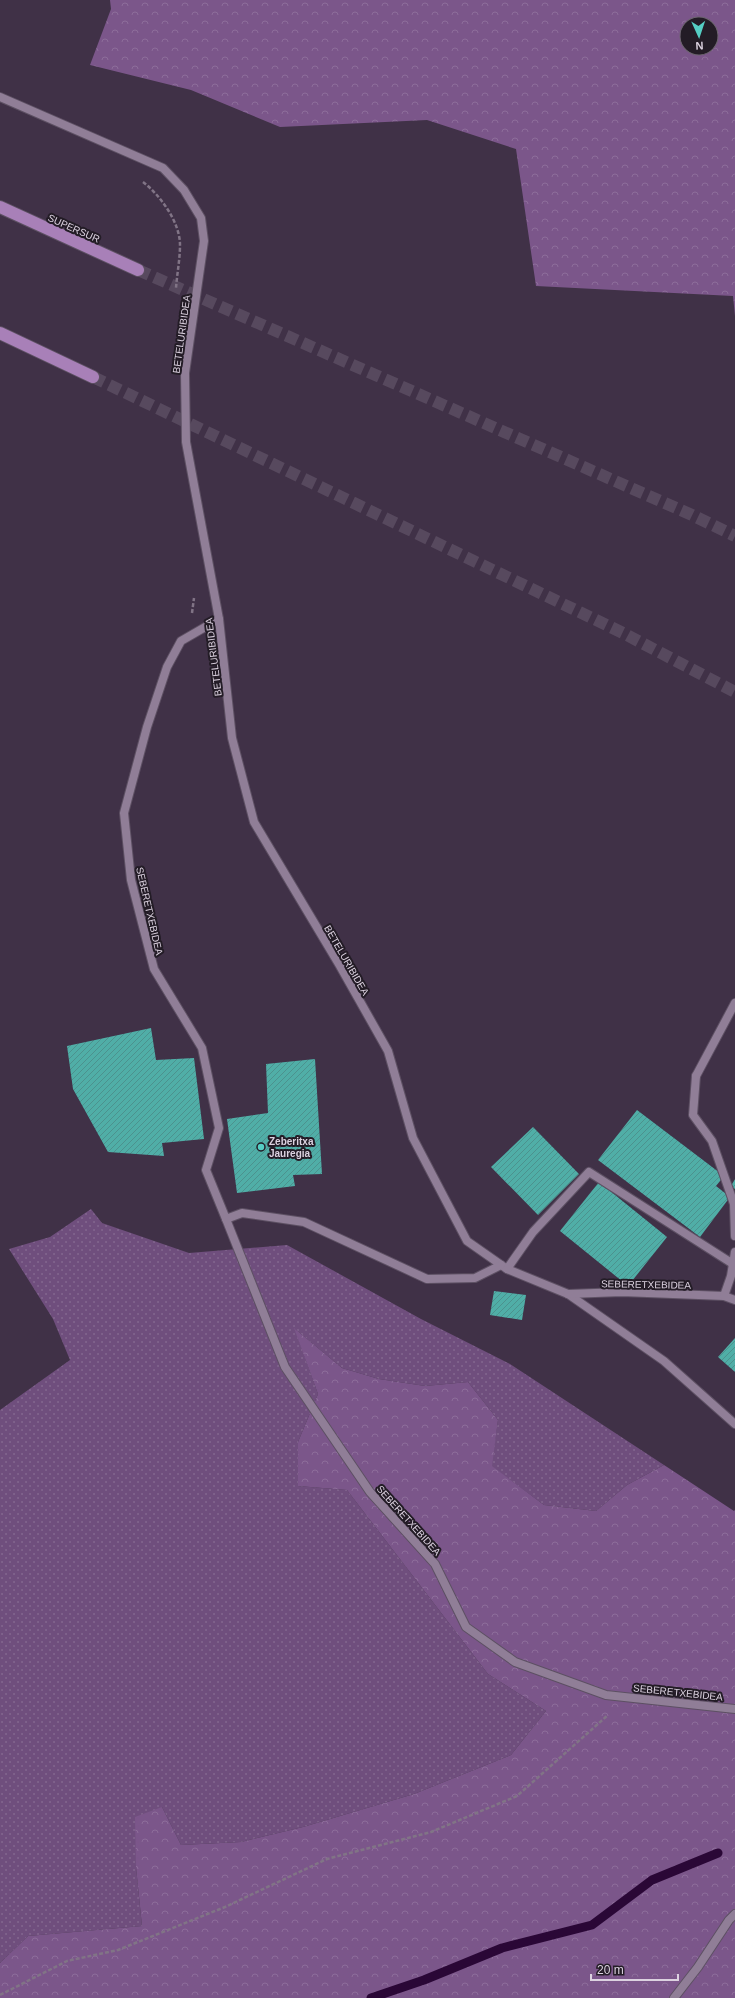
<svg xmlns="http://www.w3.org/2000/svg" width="735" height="1998" viewBox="0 0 735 1998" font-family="Arial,sans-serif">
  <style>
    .grass { fill: url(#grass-dots) }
    .forest { fill: url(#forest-crowns); fill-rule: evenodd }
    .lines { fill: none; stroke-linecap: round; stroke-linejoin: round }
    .stream { stroke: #2a0736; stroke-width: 9 }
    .building { fill: url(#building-hatch) }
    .motorway-tunnel { stroke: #57495e; stroke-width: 12; stroke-dasharray: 12 6; stroke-linecap: butt }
    .service-casing { stroke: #5d5063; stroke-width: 10 }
    .minor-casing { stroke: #5d5063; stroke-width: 10 }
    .motorway-casing { stroke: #5d5063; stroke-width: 14 }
    .path { stroke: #817486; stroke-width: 2.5; stroke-dasharray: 4 2; stroke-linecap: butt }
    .service { stroke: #907e97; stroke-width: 8 }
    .minor { stroke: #907e97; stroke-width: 8 }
    .motorway { stroke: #a880b8; stroke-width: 12 }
    .poi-dot { fill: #55cec4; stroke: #231c26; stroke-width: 1.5 }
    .labels { text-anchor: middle; stroke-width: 4; stroke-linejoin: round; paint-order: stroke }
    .street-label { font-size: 10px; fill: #dcd2e0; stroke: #231c26 }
    .poi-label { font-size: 10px; font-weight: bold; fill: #dcd2e0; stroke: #231c26; text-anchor: start }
  </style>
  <defs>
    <pattern id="grass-dots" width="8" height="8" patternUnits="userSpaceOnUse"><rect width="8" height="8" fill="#6f4e7d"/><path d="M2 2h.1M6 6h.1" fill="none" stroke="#83678f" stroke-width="1.8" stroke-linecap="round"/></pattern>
    <pattern id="forest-crowns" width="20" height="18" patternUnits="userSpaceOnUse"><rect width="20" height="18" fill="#7b568a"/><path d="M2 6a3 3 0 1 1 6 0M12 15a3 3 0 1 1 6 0" fill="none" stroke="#8d6d9a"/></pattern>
    <pattern id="building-hatch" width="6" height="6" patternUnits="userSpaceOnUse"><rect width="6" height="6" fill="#50aea7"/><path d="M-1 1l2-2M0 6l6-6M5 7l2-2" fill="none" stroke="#4c928e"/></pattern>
  </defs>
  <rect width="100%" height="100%" fill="#403147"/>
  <polygon class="grass" points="91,1209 102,1223 189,1253 287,1245 421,1319 510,1364 664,1465 627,1485 596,1511 544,1505 491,1466 498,1420 468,1382 425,1386 379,1379 342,1368 295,1329 318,1394 298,1442 298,1486 347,1490 488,1674 546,1711 511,1755 414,1794 303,1827 241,1842 181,1845 162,1807 136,1867 142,1926 28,1936 0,1963 0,1410 70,1360 53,1319 9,1249 50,1237"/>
  <g class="forest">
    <path d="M110 0H735V316L733 296 536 286 516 149 427 120 280 127 191 90 90 65 111 9ZM687 24H711V48H687Z"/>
    <polygon points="294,1328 342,1368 379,1379 425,1386 468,1382 498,1420 492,1466 544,1505 596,1511 627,1485 664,1465 734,1511 735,1510 735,1998 0,1998 0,1963 28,1936 142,1926 136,1867 135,1817 162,1807 181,1845 241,1842 303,1827 414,1794 511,1755 546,1711 488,1674 347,1490 298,1486 298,1442 318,1394"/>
  </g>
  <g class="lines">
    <polyline class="stream" points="371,1998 424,1980 502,1948 592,1925 652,1880 718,1853"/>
  </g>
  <g class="building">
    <polygon points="151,1028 156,1060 194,1058 204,1139 162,1143 164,1156 108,1152 73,1089 67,1046"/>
    <polygon points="315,1059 322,1174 293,1175 295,1186 237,1193 227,1119 268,1113 266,1064"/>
    <polygon points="637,1110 724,1176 716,1186 730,1197 700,1237 598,1160"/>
    <polygon points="533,1127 579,1174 538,1215 491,1167"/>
    <polygon points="735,1179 735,1189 731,1186"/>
    <polygon points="599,1182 667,1237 628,1286 560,1231"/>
    <polygon points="494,1291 526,1295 522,1320 490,1315"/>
    <polygon points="735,1338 735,1372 718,1357"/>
  </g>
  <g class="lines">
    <g class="motorway-tunnel">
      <polyline points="138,270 692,515 735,536"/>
      <polyline points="93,377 623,633 735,692"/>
    </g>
    <g class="service-casing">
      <polyline id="service" points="696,1076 735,1003"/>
    </g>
    <g class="minor-casing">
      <g id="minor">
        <polyline points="0,97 163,168 184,190 201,218 204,241 185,373 186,442 219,619 232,738 254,822 340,966 388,1051 413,1138 467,1241 507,1269 568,1294 664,1361 735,1424"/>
        <polyline points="219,619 181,641 167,667 147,727 124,813 131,880 154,969 202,1048 219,1128 206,1170 226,1219"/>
        <polyline points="696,1076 693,1115 712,1141 734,1204 735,1236"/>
        <polyline points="501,1265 475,1278 427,1279 304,1222 242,1213 226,1219 285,1367 370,1492 435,1564 466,1627 515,1662 606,1695 735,1709"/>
        <polyline points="507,1269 533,1232 589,1172 733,1264"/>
        <polyline points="568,1294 622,1292 724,1296 731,1276 735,1252"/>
        <polyline points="724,1296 735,1300"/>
        <polyline points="674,1998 698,1967 729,1920 735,1914"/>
      </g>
    </g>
    <g class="motorway-casing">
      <g id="motorway">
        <polyline points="0,207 138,270"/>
        <polyline points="0,333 93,377"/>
      </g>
    </g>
    <g class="path">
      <path d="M143 182C160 195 180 222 180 245 180 259 177 274 176 288"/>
      <polyline points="192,613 194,598"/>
      <polyline points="0,1995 67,1961 118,1950 225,1907 327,1859 431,1832 517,1796 608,1715"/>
    </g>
    <use href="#service" class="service"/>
    <use href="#minor" class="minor"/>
    <use href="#motorway" class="motorway"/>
  </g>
  <circle class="poi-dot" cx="261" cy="1147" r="4"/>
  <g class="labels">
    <g class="street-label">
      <text transform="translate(74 228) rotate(24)" y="4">SUPERSUR</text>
      <text transform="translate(181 334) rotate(-82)" y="4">BETELURIBIDEA</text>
      <text transform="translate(213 657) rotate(-97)" y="4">BETELURIBIDEA</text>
      <text transform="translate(150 911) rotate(77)" y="4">SEBERETXEBIDEA</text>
      <text transform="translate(347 960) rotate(60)" y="4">BETELURIBIDEA</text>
      <text transform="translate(646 1284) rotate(1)" y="4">SEBERETXEBIDEA</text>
      <text transform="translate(409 1520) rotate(48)" y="4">SEBERETXEBIDEA</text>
      <text transform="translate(678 1692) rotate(6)" y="4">SEBERETXEBIDEA</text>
    </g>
    <g class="poi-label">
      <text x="269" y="1145">Zeberitxa<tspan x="269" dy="12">Jauregia</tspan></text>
    </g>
  </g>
  <g transform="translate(699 36) rotate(177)"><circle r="19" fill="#231c26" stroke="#6d6570"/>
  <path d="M0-3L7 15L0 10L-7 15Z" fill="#55cec4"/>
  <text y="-6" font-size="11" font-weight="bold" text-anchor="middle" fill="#dcd2e0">N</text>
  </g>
  <path d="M591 1974v6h87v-6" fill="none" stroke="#dcd2e0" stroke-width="2"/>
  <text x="597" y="1974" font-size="12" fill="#dcd2e0" stroke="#231c26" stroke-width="3" paint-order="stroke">20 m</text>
</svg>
